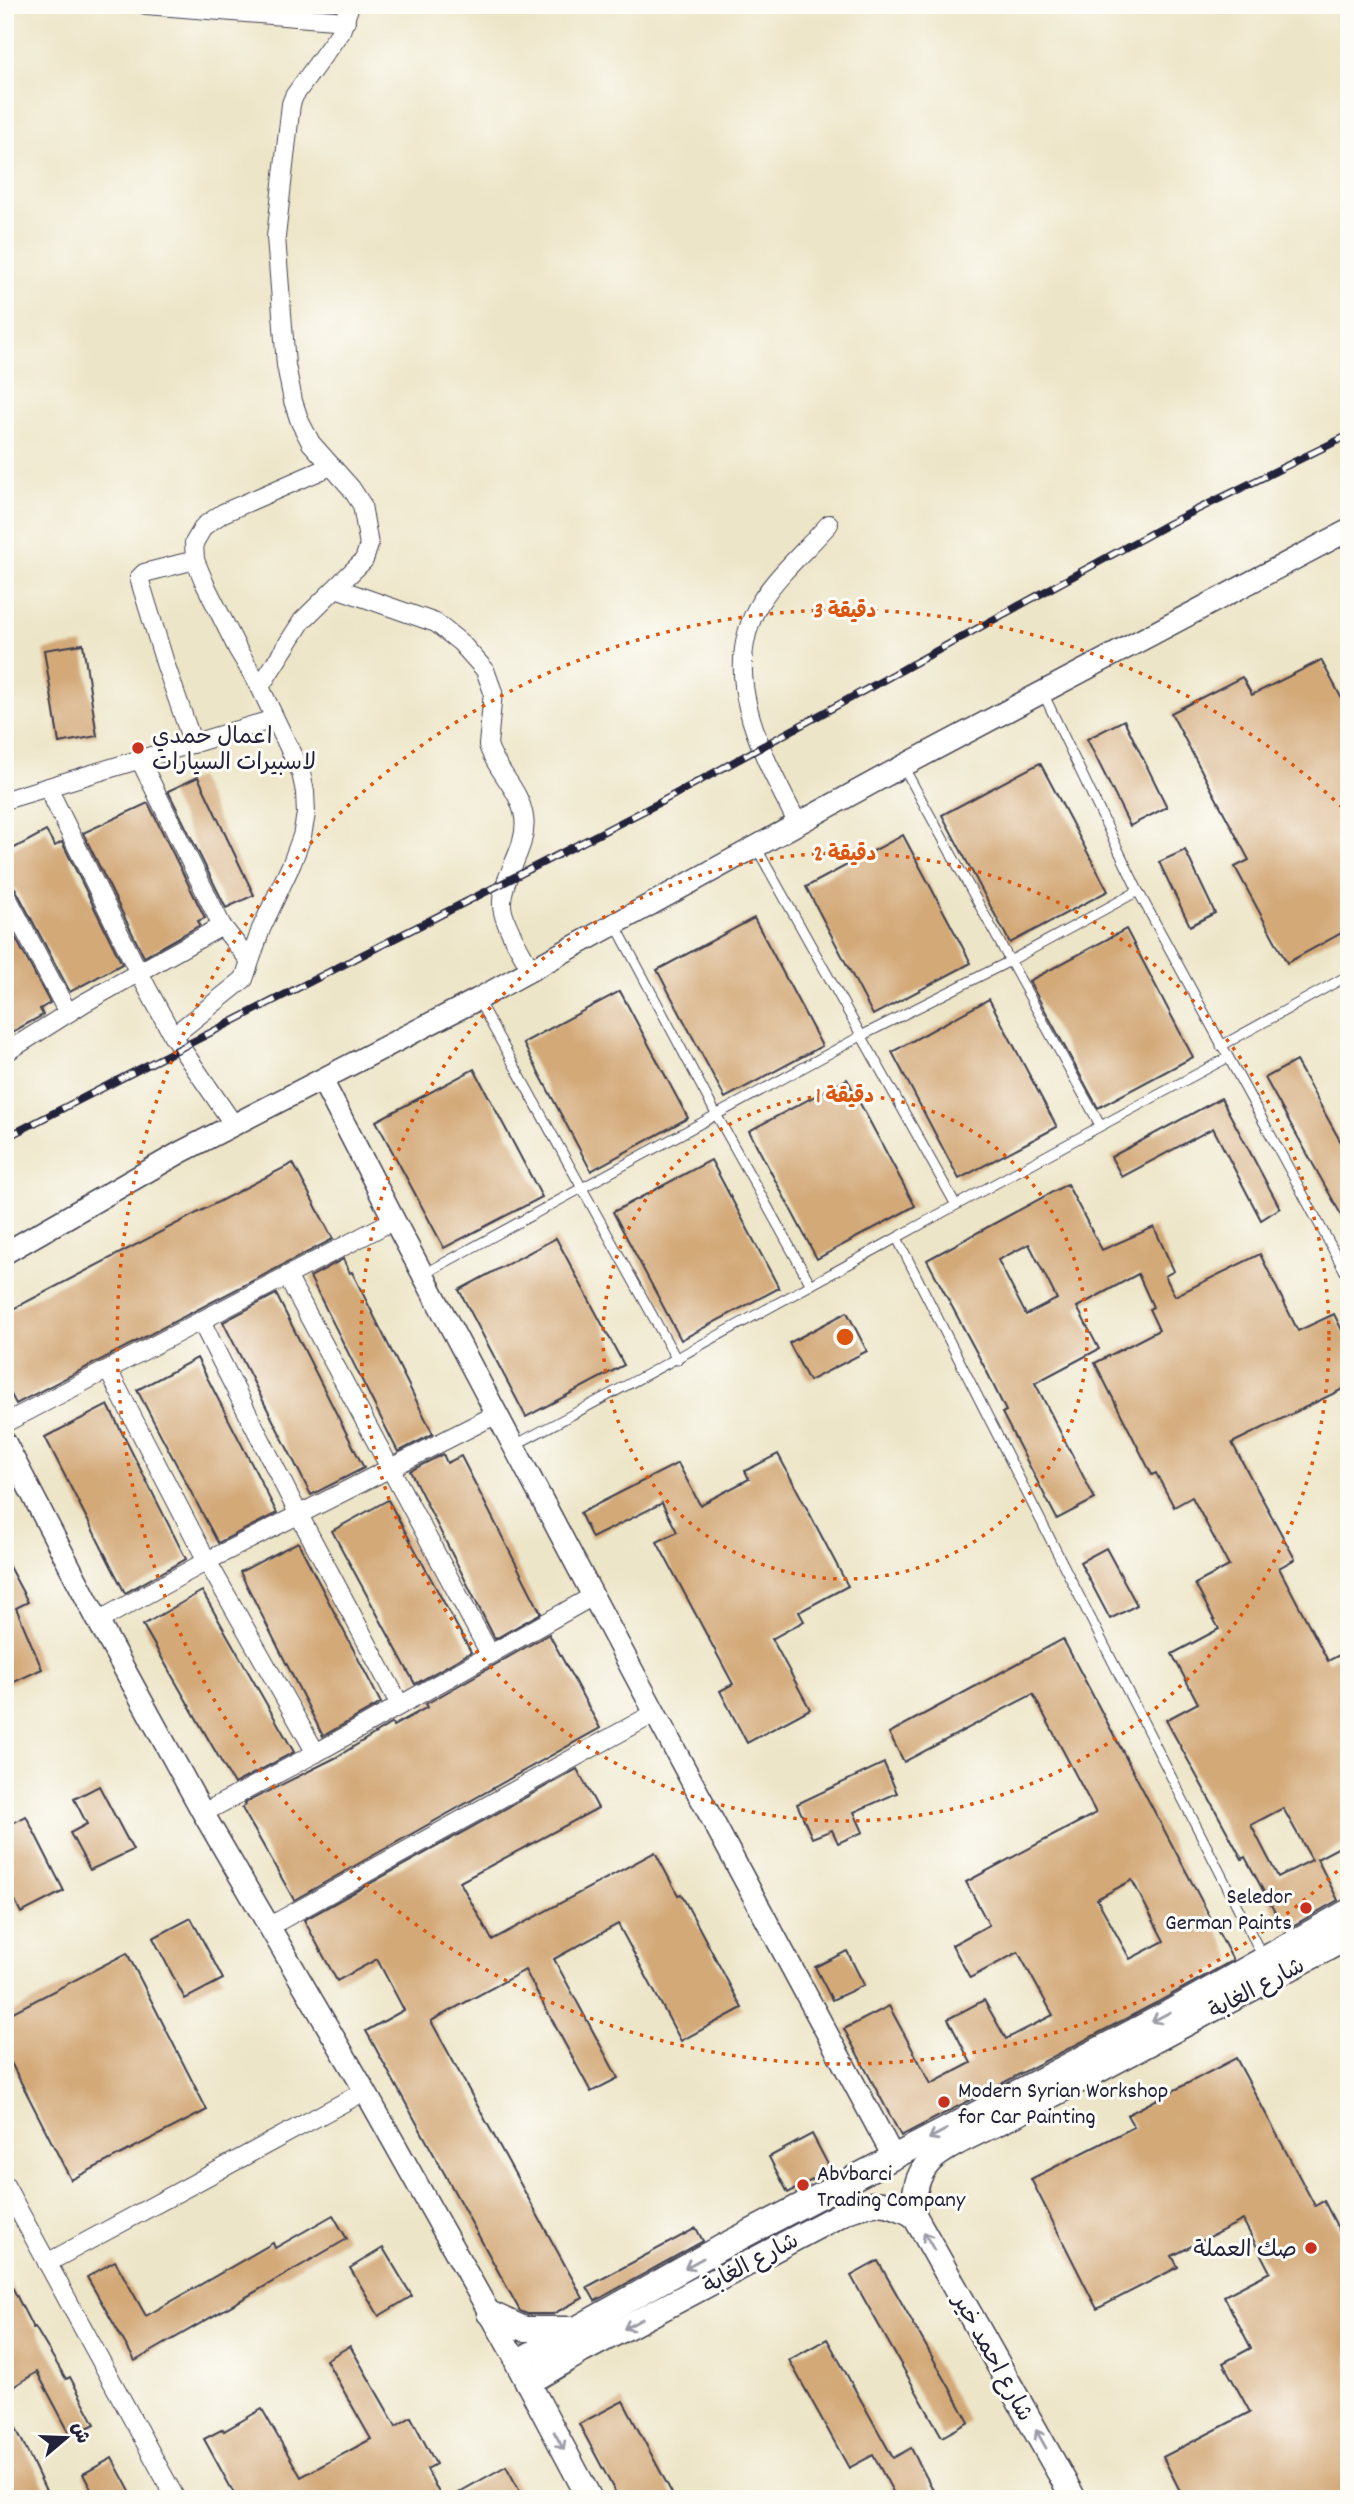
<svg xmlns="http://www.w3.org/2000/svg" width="1354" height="2504" viewBox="0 0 1354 2504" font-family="Dekko,'Playpen Sans Arabic',sans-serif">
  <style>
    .building { fill: #d3a978; fill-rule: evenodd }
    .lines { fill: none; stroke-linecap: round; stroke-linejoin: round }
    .service-casing { stroke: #403f50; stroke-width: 11 }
    .minor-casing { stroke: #403f50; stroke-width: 20 }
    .tertiary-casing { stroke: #403f50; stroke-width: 24 }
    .secondary-casing { stroke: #403f50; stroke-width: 27 }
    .service { stroke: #fff; stroke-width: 9 }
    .minor { stroke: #fff; stroke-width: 18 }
    .tertiary { stroke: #fff; stroke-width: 21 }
    .secondary { stroke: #fff; stroke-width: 24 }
    .rail-casing { stroke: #22223b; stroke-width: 8 }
    .rail { stroke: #fdfcf7; stroke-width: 5; stroke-dasharray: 16; stroke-linecap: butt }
    .oneway { stroke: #9c9ca7 }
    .ring { fill: none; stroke: #de560e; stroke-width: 3.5; stroke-dasharray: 3.5 7 }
    .poi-dot { fill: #c8321e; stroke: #fdfcf7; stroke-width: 2.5 }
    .labels { text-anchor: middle; stroke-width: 6; stroke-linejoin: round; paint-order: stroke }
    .poi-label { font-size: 23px; fill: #22223b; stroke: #fdfcf7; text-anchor: start }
    .street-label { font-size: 23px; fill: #22223b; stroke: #fdfcf7 }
    .centre { fill: #de560e; stroke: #fdfcf7; stroke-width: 3.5 }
    .ring-label { font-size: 21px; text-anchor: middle; font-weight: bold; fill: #de560e; stroke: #fdfcf7; stroke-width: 6; stroke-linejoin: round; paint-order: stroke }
  </style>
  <rect width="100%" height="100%" fill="#fdfcf7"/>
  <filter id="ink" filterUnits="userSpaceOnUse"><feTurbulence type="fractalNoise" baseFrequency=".0143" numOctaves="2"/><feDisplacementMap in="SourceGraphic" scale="14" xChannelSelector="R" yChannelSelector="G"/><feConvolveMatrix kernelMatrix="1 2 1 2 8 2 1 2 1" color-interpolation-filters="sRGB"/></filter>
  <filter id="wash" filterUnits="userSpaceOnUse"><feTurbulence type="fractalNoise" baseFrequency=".00686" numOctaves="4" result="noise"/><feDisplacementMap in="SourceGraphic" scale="28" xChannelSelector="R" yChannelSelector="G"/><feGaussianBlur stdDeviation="1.57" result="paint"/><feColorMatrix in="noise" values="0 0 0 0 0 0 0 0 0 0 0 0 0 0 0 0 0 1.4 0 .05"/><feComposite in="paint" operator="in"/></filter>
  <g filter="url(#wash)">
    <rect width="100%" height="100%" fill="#ede5c7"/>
    <g id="blocks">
      <g class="building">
        <polygon points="83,644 97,736 59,743 44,650"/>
        <polygon points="1321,660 1349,712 1349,929 1287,963 1235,867 1249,860 1171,713 1242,677 1252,695"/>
        <polygon points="1124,720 1167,807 1130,826 1087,739"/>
        <polygon points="1040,763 1108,891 1010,943 942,815"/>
        <polygon points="198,777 254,895 226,908 168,791"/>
        <polygon points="148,803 205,918 198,921 200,925 144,957 83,833"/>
        <polygon points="46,831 55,846 62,842 122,964 70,992 15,888 5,882 5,853"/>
        <polygon points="903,835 971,963 873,1015 806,887"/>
        <polygon points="1185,850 1215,913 1190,926 1159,862"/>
        <polygon points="5,918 50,1003 40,1009 43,1015 5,1036"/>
        <polygon points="754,918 822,1046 725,1098 657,970"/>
        <polygon points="1126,929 1193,1057 1098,1108 1029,981"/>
        <polygon points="620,991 688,1118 591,1171 523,1043"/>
        <polygon points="989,999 1057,1127 959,1179 892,1052"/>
        <polygon points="1296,1061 1349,1157 1349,1229 1265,1078"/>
        <polygon points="474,1069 542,1197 444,1248 376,1121"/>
        <polygon points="847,1079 915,1206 817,1259 749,1131"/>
        <polygon points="1221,1098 1280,1208 1261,1220 1213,1128 1122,1177 1111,1157"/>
        <polygon points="711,1160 779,1288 681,1340 613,1212"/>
        <polygon points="293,1163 333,1239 16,1404 5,1383 5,1313"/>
        <path d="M1067 1184 1102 1250 1154 1227 1174 1271 1165 1276 1175 1296 1260 1254 1298 1331 1334 1314 1349 1344V1386L1232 1443 1295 1559 1279 1568 1328 1661 1349 1650V1842L1317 1859 1338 1900 1287 1929H1284L1245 1857 1242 1859 1166 1720 1198 1703 1172 1654 1219 1629 1195 1584 1229 1566 1192 1497 1174 1507 1156 1473 1152 1475 1095 1363 1159 1330 1149 1309 1153 1307 1138 1274 1077 1307 1099 1349 1035 1383 1095 1499 1057 1519 1002 1413 1006 1411 986 1370 927 1260ZM1029 1244 1057 1299 1026 1315 998 1260ZM1283 1808 1312 1860 1278 1877 1251 1825Z"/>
        <polygon points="556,1238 624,1365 526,1417 459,1290"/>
        <polygon points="343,1259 350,1273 352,1272 433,1434 398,1452 310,1277"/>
        <polygon points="276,1294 364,1468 311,1495 223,1322"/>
        <polygon points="847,1312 867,1351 809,1381 789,1343"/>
        <polygon points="197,1358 277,1513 218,1543 137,1390"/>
        <polygon points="108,1405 186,1559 125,1593 45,1437"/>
        <polygon points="443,1454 447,1463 461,1456 541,1613 495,1639 410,1471"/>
        <polygon points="778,1454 848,1586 799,1612 804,1621 772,1639 810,1709 747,1743 720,1691 733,1684 657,1542 677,1532 662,1503 592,1538 580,1513 678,1463 700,1505 749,1479 745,1471"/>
        <polygon points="388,1500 471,1652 415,1684 332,1531"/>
        <polygon points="298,1542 381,1703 323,1736 240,1572"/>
        <polygon points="1106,1548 1137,1605 1110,1619 1080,1562"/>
        <polygon points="5,1559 28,1602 16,1608 42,1669 10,1684 5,1672"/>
        <polygon points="202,1591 294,1752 234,1784 143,1625"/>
        <polygon points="549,1634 600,1728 294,1900 242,1808 246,1805 245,1803 335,1758 392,1723 393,1726 428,1707 426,1704"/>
        <path d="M1063 1639 1233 1960 1156 2003 901 2136 844 2029 889 2006 931 2084 971 2063 948 2019 984 2000 1006 2039 1053 2015 1018 1952 970 1978 952 1945 989 1925 966 1882 1096 1813 1033 1694 904 1762 889 1733ZM1132 1880 1164 1941 1130 1959 1097 1899Z"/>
        <polygon points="884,1763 897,1793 854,1812 863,1832 838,1843 832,1830 812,1838 797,1804"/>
        <polygon points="577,1769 598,1808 460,1882 492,1940 655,1852 678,1895 681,1894 742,2008 681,2041 618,1924 554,1959 618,2078 591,2092 525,1970 431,2021 583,2298 553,2314 527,2314 520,2311 366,2031 404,2010 377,1959 337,1981 304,1920"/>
        <polygon points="99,1786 133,1850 90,1870 70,1833 87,1824 74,1799"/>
        <polygon points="26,1816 64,1891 21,1913 5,1880 5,1827"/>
        <polygon points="191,1918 223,1979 185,1999 153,1938"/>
        <polygon points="847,1951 864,1985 832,2000 815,1967"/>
        <polygon points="127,1953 207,2110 71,2180 5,2051 5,2016"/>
        <polygon points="1236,2058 1315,2206 1324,2201 1342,2236 1349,2233 1349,2499 1184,2499 1163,2457 1250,2412 1223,2363 1251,2348 1224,2296 1270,2272 1243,2220 1172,2256 1178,2267 1097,2309 1031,2179 1134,2127 1127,2115"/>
        <polygon points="812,2134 831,2170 788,2193 769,2157"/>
        <polygon points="333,2215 347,2239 135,2361 87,2277 115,2261 146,2316 273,2243 275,2248"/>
        <polygon points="696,2228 703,2241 595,2301 587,2287"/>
        <polygon points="383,2248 412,2296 379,2316 350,2268"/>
        <polygon points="878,2261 969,2422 942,2437 851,2276"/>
        <polygon points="5,2273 33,2328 35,2327 66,2379 70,2377 95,2424 71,2436 37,2372 5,2392"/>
        <polygon points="827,2339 893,2458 911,2448 938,2499 897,2499 873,2455 849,2468 789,2360"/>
        <polygon points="350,2346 396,2426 411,2417 436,2464 427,2469 442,2499 237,2499 204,2439 223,2429 224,2431 262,2409 301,2477 371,2439 326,2360"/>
        <polygon points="623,2401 675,2499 619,2499 579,2424"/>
        <polygon points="5,2405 50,2499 5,2499"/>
        <polygon points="112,2458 134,2499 96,2499 83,2474"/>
        <polygon points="506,2466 524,2499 447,2499"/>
      </g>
    </g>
  </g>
  <g filter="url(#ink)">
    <use href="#blocks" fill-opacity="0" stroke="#403f50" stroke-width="2"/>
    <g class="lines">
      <g class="service-casing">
        <g id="service">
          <polyline points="1043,693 1138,891 1349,1279"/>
          <polyline points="903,766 1100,1125"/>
          <polyline points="756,847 956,1205"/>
          <polyline points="615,924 716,1114 811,1285"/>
          <polyline points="478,1000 677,1360"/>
          <polyline points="1221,1046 1349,975"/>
          <polyline points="897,1238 1263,1957"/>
          <polyline points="424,1274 861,1036 1010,961 1138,891"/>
          <path d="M515 1445C754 1319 988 1185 1227 1058"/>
        </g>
      </g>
      <g class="minor-casing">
        <g id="minor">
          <polyline points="146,5 346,21"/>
          <path d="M336 588 436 623 461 643 485 670 493 692 488 745C496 771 520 789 524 817 529 848 500 878 502 906 503 924 523 954 531 970"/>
          <polyline points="260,687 302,621 364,560 369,545 362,505 351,488 311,443 300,422 293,401 286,365 276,237 291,104 294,96 341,31 350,5"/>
          <polyline points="193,744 165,663 139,578 144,573 195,560"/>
          <polyline points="140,760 222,926 249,960"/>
          <polyline points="48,788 138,971 173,1036 234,1125"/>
          <polyline points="5,800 274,719"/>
          <path d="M798 824C764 757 716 674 761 601 779 573 807 549 829 524"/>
          <polyline points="5,893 68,1013"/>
          <polyline points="173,1036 244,979 261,929 292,863 302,836 306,814 305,792 301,773 260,687 238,650 205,584 195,560 194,543 204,526 223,513 331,466"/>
          <polyline points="5,1053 84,1003 222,926"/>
          <polyline points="287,1276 490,1654"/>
          <polyline points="201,1321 299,1515 400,1705"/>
          <polyline points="108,1370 207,1561 316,1753"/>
          <polyline points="5,1423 394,1220"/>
          <polyline points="98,1621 207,1561 497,1414"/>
          <polyline points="203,1813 316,1753 593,1596"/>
          <polyline points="270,1926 655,1713"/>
          <polyline points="5,2185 176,2499"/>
          <polyline points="47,2263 365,2091"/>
        </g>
      </g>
      <g class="tertiary-casing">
        <g id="tertiary">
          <polyline points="322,1080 394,1220 655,1713 894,2158"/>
          <polyline points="5,1253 181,1152 478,999 903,766 1349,530"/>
          <polyline points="5,1442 98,1621 203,1813 365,2091 517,2362"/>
        </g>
      </g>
      <g class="secondary-casing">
        <g id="secondary">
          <polyline points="489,2313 524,2329 572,2329"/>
          <path d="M528 2383 582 2351 847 2211C876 2200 887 2201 914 2215"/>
          <polyline points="590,2499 517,2362 722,2247 1163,2016 1349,1911"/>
          <path d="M1074 2499 914 2215C914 2194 915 2177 930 2161 948 2143 999 2124 1024 2110 1132 2052 1241 1995 1349 1937"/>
        </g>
      </g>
      <use href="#service" class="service"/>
      <use href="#minor" class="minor"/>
      <use href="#tertiary" class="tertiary"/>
      <use href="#secondary" class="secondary"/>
      <g class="rail-casing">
        <polyline id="rail" points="5,1138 659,803 1170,523 1349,435"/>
      </g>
      <use href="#rail" class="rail"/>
    </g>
    <defs><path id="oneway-shaft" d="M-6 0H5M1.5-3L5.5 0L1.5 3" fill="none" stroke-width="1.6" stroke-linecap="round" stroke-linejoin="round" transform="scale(1.75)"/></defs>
    <g class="oneway">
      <use href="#oneway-shaft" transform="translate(1161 2017) rotate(152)"/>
      <use href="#oneway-shaft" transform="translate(938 2134) rotate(152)"/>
      <use href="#oneway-shaft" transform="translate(929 2241) rotate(-119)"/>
      <use href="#oneway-shaft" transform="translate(694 2263) rotate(151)"/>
      <use href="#oneway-shaft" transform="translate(633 2324) rotate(152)"/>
      <use href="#oneway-shaft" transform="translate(1041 2439) rotate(-119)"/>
      <use href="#oneway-shaft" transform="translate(559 2441) rotate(62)"/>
    </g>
  </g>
  <g class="ring">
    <circle cx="845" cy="1337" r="242"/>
    <circle cx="845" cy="1337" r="484"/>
    <path d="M1345 1864A727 727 0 1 1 1345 810"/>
  </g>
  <g class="poi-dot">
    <circle cx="138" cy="748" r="7"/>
    <circle cx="1306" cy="1908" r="7"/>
    <circle cx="944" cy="2102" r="7"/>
    <circle cx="803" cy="2185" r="7"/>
    <circle cx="1311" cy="2248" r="7"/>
  </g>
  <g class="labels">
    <g class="poi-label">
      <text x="152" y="743">اعمال حمدي<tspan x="152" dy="26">لاسبيرات السيارات</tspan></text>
      <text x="1292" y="1903" text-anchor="end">Seledor<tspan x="1292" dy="26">German Paints</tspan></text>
      <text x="958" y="2097">Modern Syrian Workshop<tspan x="958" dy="26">for Car Painting</tspan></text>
      <text x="817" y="2180">Abvbarci<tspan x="817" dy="26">Trading Company</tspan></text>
      <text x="1297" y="2256" text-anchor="end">صك العملة</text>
    </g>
    <g class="street-label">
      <text transform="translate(1256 1987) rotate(-28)" y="8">شارع الغابة</text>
      <text transform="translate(750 2262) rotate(-28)" y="8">شارع الغابة</text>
      <text transform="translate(994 2357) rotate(61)" y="8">شارع احمد خير</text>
    </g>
  </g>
  <circle cx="845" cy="1337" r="10" class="centre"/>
  <g class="ring-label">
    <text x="845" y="617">3 دقيقة</text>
    <text x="845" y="860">2 دقيقة</text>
    <text x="845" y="1102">1 دقيقة</text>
  </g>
  <rect width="1354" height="2504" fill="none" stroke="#fdfcf7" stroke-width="28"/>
  <g transform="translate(66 2438) rotate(71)" stroke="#fdfcf7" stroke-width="5" paint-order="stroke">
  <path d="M0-5L12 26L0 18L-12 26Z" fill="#22223b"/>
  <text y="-10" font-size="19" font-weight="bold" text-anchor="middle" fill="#22223b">ش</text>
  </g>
</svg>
